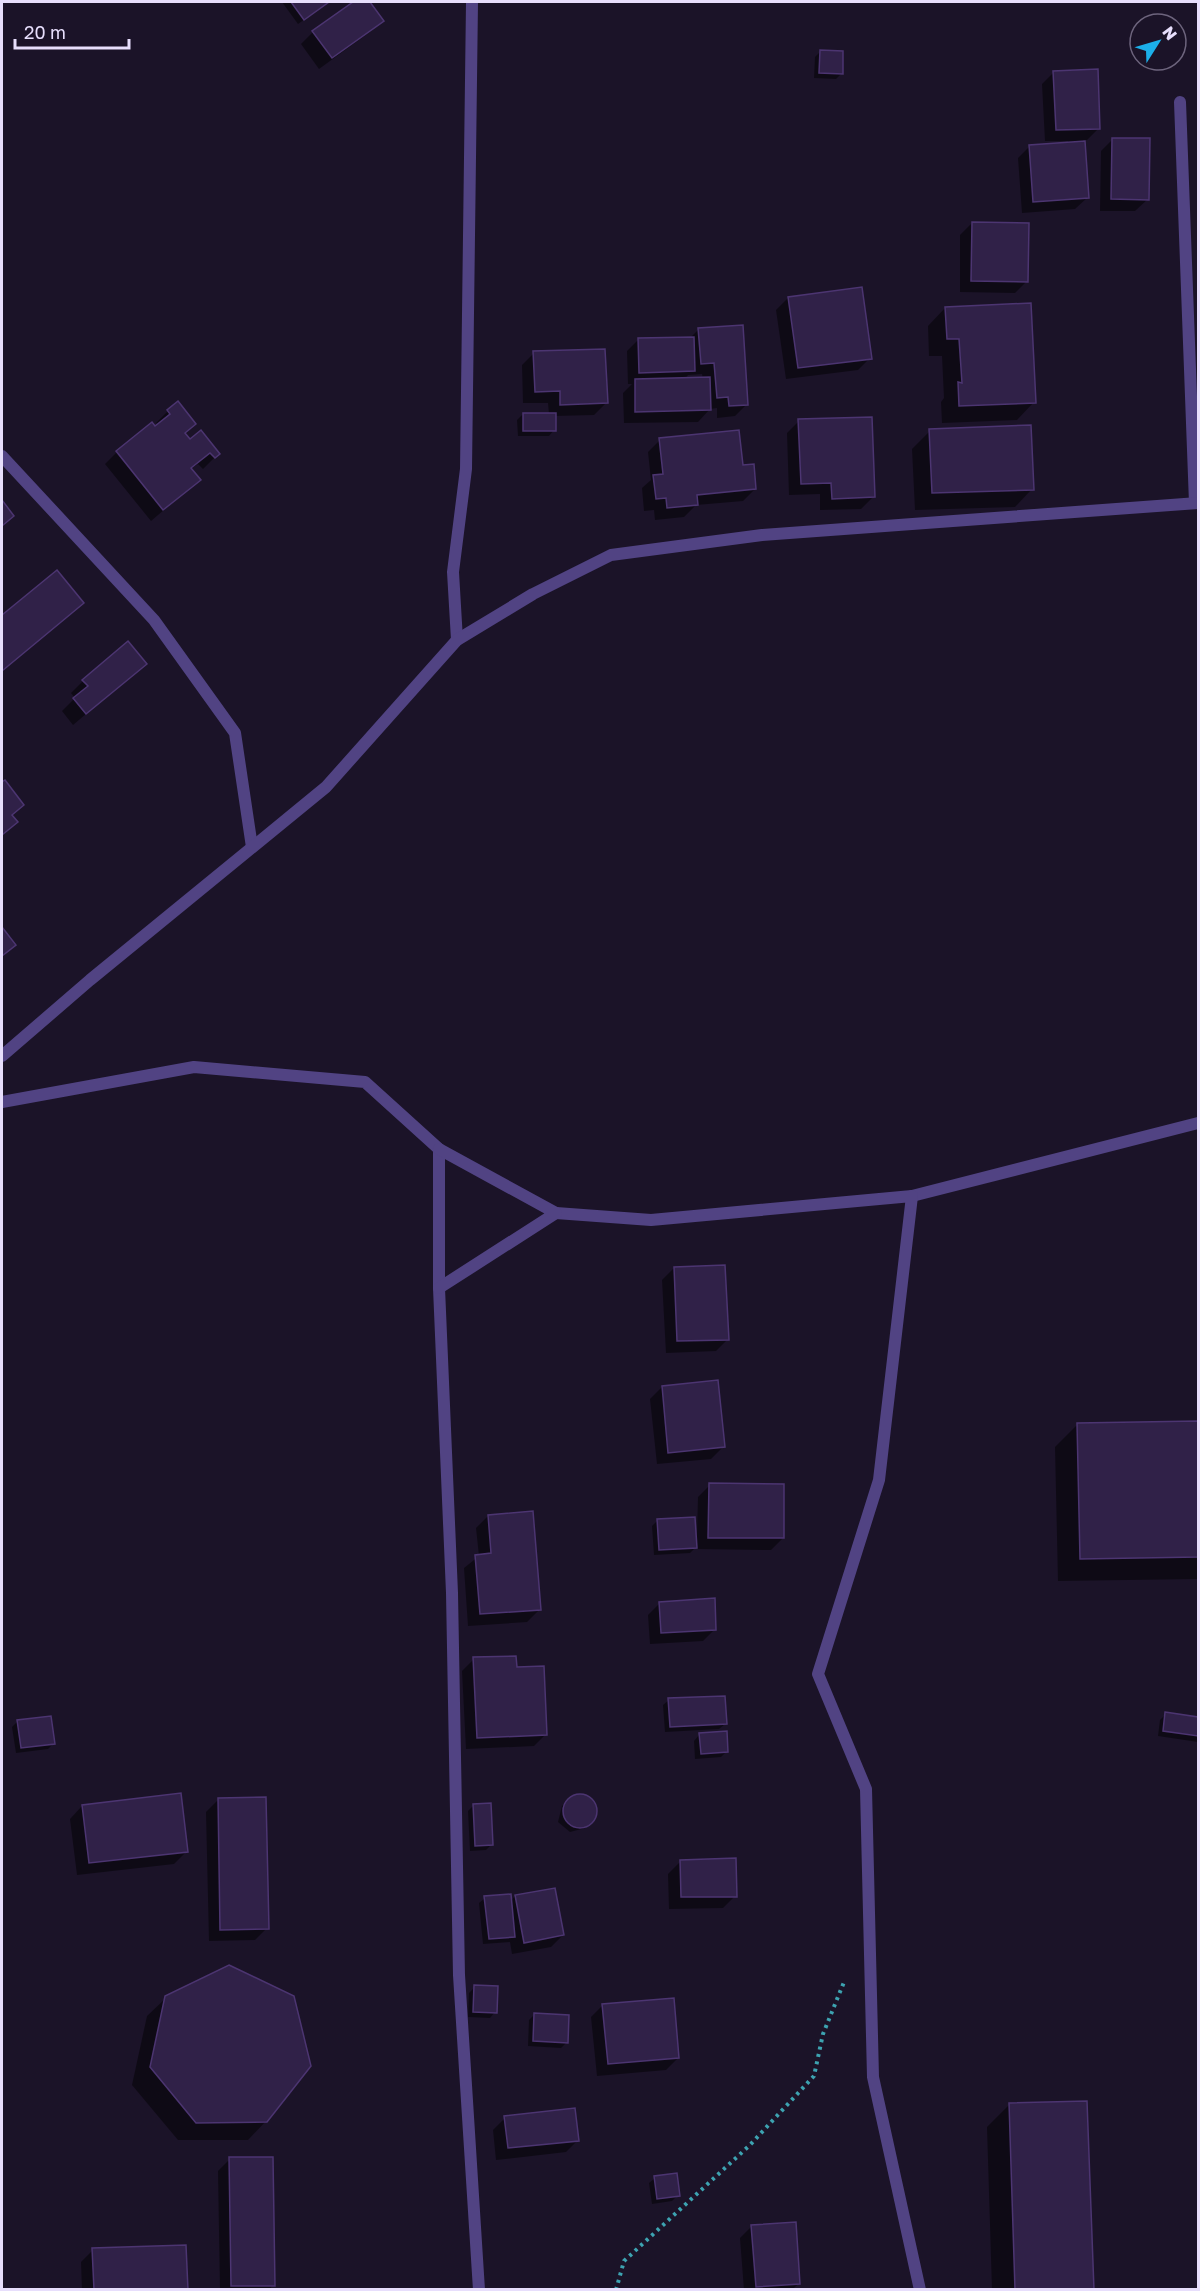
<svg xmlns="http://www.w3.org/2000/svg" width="1200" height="2291" viewBox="0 0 1200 2291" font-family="'Golos Text',sans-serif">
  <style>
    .shadow { fill: #0007; fill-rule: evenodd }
    .building { fill: #302148; stroke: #4c3571; stroke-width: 1.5 }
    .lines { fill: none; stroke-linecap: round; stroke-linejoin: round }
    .path { stroke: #3da3b1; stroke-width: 4; stroke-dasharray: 3 4.5; stroke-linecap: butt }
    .lane { stroke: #514383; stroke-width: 12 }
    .street { stroke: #514383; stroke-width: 12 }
  </style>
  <rect width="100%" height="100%" fill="#1b1328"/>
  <g class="shadow">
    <polygon points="282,2 329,2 298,24"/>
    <polygon points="356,2 369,2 382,21 370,32 319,69 301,44 313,32"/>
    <polygon points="821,51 842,73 836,79 814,78 815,57"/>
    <polygon points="1054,72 1099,128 1087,140 1083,140 1088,197 1075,209 1022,213 1018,158 1030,146 1068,143 1068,141 1045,141 1042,84"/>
    <polygon points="1113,139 1148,199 1135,211 1100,211 1101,151"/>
    <polygon points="972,223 1027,281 1015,293 960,292 960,235"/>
    <polygon points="788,298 870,358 858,370 786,379 776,310"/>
    <polygon points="945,308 1034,402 1017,420 942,423 941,402 944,398 942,356 929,356 928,326"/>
    <path d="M699 329 747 404 735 416 717 418V408L710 409 698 422 624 423 623 393 632 384H628L627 351 639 339 690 338ZM702 374 703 379 684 380 688 375Z"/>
    <polygon points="534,353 606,403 594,415 554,416 554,430 549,436 518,436 517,420 523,414 549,414 548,403 523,403 522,365"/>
    <polygon points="168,411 194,424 184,434 190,441 218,454 203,469 198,464 190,469 199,480 151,521 105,464 117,452 158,425 156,423"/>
    <polygon points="799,421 873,497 861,509 820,510 820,494 789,495 787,433"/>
    <polygon points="930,431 1032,489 1015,507 915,510 912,449"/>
    <polygon points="660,440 742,467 755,489 743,501 696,505 684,517 655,520 654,510 644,511 642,488 651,480 648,452"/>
    <polygon points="57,572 82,603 2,671 2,617"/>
    <polygon points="145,664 73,725 62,711 75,698 71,693 83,681"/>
    <polygon points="4,782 11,827 2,835 2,784"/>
    <polygon points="674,1268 728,1339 716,1351 666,1353 662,1280"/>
    <polygon points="662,1387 723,1447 711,1459 657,1464 650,1399"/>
    <polygon points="1198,1422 1198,1579 1058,1581 1055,1447 1078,1424"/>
    <polygon points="710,1485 783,1538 771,1550 697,1549 697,1546 690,1553 654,1555 652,1526 658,1520 697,1534 698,1497"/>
    <polygon points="488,1516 539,1610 527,1622 468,1626 464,1568 479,1556 476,1528"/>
    <polygon points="660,1603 715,1629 703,1641 650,1644 648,1615"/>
    <polygon points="474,1659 546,1734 534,1746 466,1749 462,1671"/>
    <polygon points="669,1700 725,1724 719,1729 665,1732 663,1705"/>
    <polygon points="1166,1714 1198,1719 1198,1742 1158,1736 1160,1720"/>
    <polygon points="18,1721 54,1743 48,1749 16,1753 12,1727"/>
    <polygon points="699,1735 727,1751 721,1757 695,1759 694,1741"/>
    <polygon points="576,1795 584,1795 595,1806 596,1814 585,1828 570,1832 558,1822 562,1806"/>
    <polygon points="218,1800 267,1928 255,1940 209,1941 206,1812"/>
    <polygon points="474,1805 492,1844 486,1850 470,1851 468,1811"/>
    <polygon points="82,1806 186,1852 174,1864 77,1875 70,1819"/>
    <polygon points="680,1862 735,1896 723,1908 669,1909 668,1874"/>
    <polygon points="515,1896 563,1935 551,1947 512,1954 510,1942 483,1944 479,1903 485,1898 510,1902"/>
    <polygon points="475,1987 495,2012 490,2018 468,2017 469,1993"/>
    <polygon points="166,1998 266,2121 248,2140 178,2140 132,2085 147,2016"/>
    <polygon points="603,2005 678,2058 666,2070 597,2076 591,2017"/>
    <polygon points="535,2014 566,2043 561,2048 528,2046 529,2020"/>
    <polygon points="1010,2104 1093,2290 992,2290 987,2127"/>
    <polygon points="505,2118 578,2140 566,2152 496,2160 493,2130"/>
    <polygon points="230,2159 273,2285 269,2290 220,2290 218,2171"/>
    <polygon points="655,2178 678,2195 672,2201 652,2204 649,2183"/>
    <polygon points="752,2226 799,2283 792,2290 744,2290 740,2238"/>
    <polygon points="93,2250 186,2290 82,2290 81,2262"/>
  </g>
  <g class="building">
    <polygon points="291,2 329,2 304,20"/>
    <polygon points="353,2 370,2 384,21 332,58 312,31"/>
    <polygon points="820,50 843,51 843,74 819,73"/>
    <polygon points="1098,69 1100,129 1056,130 1053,71"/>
    <polygon points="1112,138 1150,138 1149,200 1111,199"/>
    <polygon points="1085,141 1089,198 1033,202 1029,145"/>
    <polygon points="972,222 1029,223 1028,282 971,281"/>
    <polygon points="862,287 872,359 798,368 788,297"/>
    <polygon points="1031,303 1036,403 959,406 958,382 962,383 959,339 947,339 945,307"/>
    <polygon points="743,325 748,405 729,406 728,397 717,398 714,363 701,364 698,328"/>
    <polygon points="694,337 695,371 639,373 638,338"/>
    <polygon points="605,349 608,403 560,405 560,391 535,392 533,351"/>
    <polygon points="710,377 711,410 635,412 635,379"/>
    <polygon points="178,401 196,424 185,433 190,439 201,430 220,454 215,458 210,453 191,468 201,480 163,510 116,451 152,422 155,426 170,414 167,410"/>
    <rect x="523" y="413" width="33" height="18"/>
    <polygon points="872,417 875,497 832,499 831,483 801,484 798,419"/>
    <polygon points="1031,425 1034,490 932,493 929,429"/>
    <polygon points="739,430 743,465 754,464 756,489 697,495 698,505 667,508 666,498 656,499 653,475 663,474 659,438"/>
    <polygon points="2,500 14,516 2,526"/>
    <polygon points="57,570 84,603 2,671 2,615"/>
    <polygon points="128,641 147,664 86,714 73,698 88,686 82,680"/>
    <polygon points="5,780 24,805 12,815 18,822 2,835 2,782"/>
    <polygon points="2,927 16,945 2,956"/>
    <polygon points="725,1265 729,1340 677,1341 674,1267"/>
    <polygon points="718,1380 725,1447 668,1453 662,1386"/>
    <polygon points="1198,1421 1198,1557 1080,1559 1077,1423"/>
    <polygon points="709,1483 784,1484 784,1538 708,1538"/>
    <polygon points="533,1511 541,1610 480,1614 475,1555 491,1553 488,1515"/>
    <polygon points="695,1517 697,1548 659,1550 657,1519"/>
    <polygon points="715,1598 716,1630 661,1633 659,1602"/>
    <polygon points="516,1656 517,1667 544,1666 547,1735 477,1738 473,1657"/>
    <polygon points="725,1696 727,1724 670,1727 668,1698"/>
    <polygon points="1165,1712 1198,1717 1198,1736 1163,1731"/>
    <polygon points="51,1716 55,1744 21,1748 17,1720"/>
    <polygon points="727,1731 728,1752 701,1754 699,1733"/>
    <polygon points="181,1793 188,1852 89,1863 82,1805"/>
    <circle cx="580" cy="1811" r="17"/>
    <polygon points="266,1797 269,1929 220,1930 218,1798"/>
    <polygon points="491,1803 493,1845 475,1846 473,1804"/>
    <polygon points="736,1858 737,1897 681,1897 680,1860"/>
    <polygon points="555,1888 564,1935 524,1943 515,1895"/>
    <polygon points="511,1894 515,1937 489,1939 484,1896"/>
    <polygon points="229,1965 294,1996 311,2066 267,2122 196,2123 150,2067 165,1996"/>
    <polygon points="474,1985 498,1986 497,2013 473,2012"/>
    <polygon points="674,1998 679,2058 608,2064 602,2004"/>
    <polygon points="534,2013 569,2015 568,2043 533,2041"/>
    <polygon points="1087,2101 1094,2290 1015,2290 1009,2103"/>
    <polygon points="575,2108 579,2141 508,2148 504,2116"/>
    <polygon points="229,2157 273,2157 275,2286 231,2286"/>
    <polygon points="677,2173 680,2196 657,2199 654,2176"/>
    <polygon points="796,2222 800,2284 756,2287 751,2225"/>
    <polygon points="186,2245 188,2290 94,2290 92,2248"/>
  </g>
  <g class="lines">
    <polyline class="path" points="616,2290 624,2261 750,2145 814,2076 823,2034 844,1982"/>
    <polyline class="lane" points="1180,102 1195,503"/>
    <g class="street">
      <polyline points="2,456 154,620 235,733 252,847"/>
      <polyline points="457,640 453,572 466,469 472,2"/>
      <polyline points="2,1056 90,980 326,787 457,640 533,594 611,555 762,535 1198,503"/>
      <polyline points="2,1102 194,1067 365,1082 439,1149 439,1288 452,1593 459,1975 479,2290"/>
      <polyline points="912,1196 1198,1123"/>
      <polyline points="556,1213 651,1220 912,1196 879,1480 818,1674 866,1789 873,2077 920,2290"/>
      <polyline points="439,1288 556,1213 439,1149"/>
    </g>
  </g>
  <rect width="1200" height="2291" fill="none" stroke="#e7defc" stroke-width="6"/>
  <g transform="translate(1158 42) rotate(53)"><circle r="28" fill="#1b1328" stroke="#6d647d" stroke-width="1.5"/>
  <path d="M0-4.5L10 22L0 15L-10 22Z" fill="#1cafe9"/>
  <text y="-9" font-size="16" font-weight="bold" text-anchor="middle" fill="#e7defc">N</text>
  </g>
  <path d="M15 39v9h114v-9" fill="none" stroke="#e7defc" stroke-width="3"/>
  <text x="24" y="39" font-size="18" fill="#e7defc" stroke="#1b1328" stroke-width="4.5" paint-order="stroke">20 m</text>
</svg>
